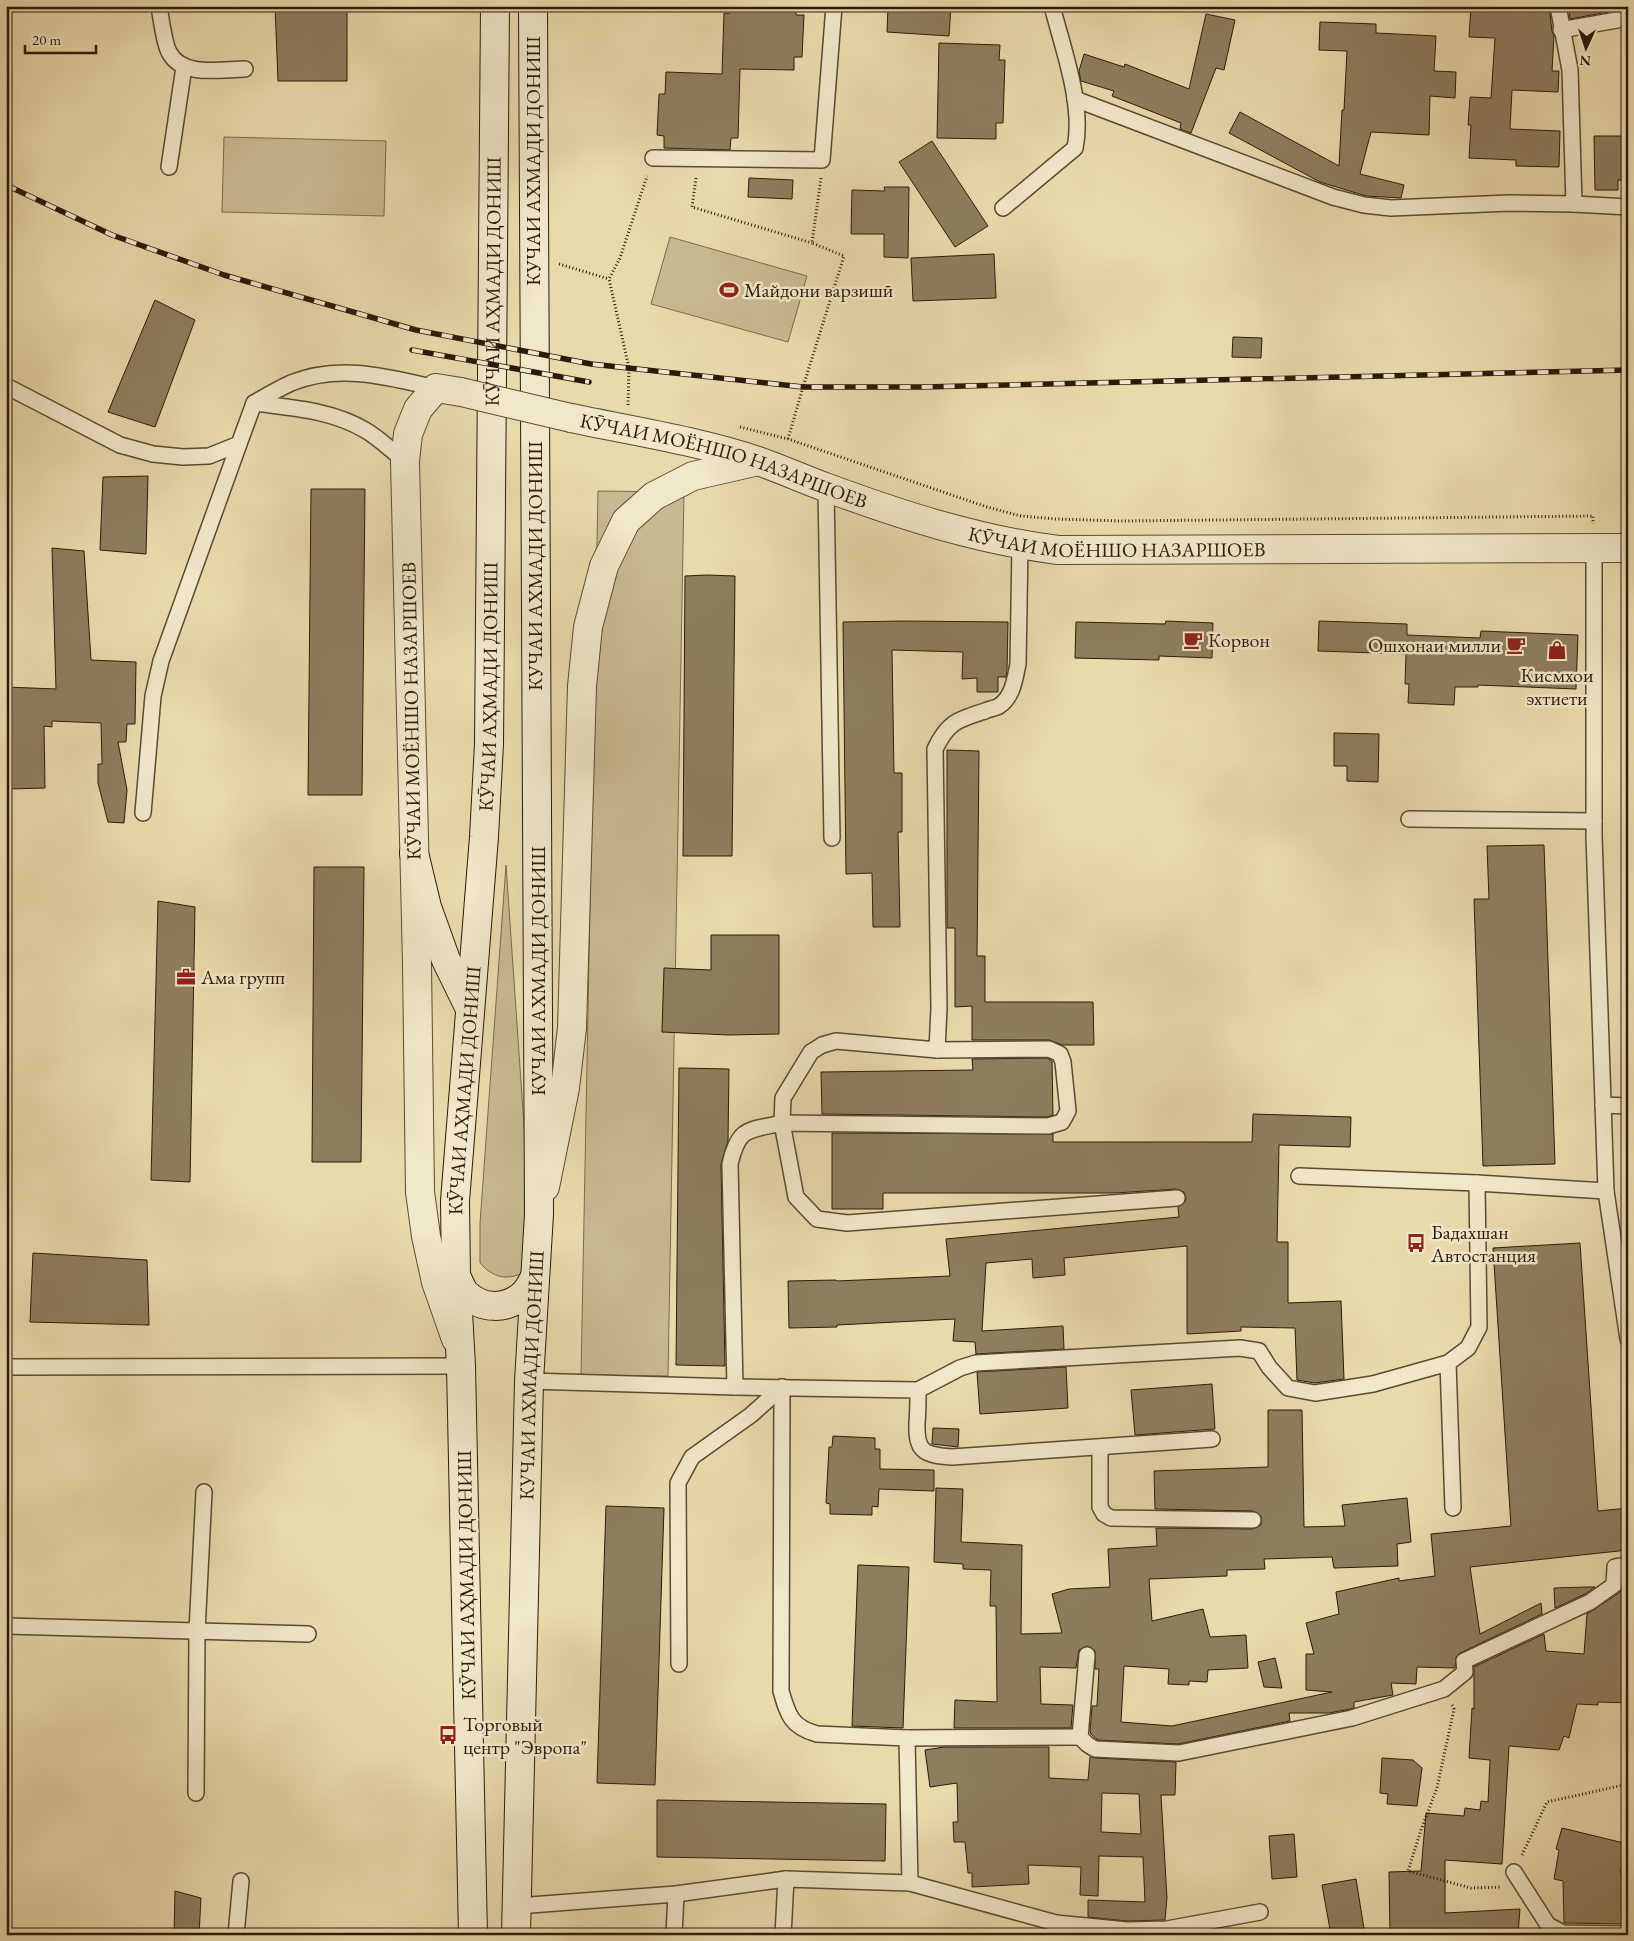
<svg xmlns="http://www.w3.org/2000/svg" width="1634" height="1941" viewBox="0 0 1634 1941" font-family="'EB Garamond',serif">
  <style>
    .green { fill: #c9b990; stroke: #7a6a4d }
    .building { fill: #8e7e5e; stroke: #2b1a0a; fill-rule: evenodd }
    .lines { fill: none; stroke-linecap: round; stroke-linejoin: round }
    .lane-casing { stroke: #5a4a32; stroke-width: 18 }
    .street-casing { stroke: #5a4a32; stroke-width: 30 }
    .secondary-casing { stroke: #2b1a0a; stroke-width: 30 }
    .path { stroke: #2b1a0a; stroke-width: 3; stroke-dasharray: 1 2.5; stroke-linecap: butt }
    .lane { stroke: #f1e7c9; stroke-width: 15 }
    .street { stroke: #f1e7c9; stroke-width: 28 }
    .secondary { stroke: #f1e7c9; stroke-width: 28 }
    .rail-casing { stroke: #2b1a0a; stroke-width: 5.5 }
    .rail { stroke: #f1e7c9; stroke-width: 4; stroke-dasharray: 11; stroke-linecap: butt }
    .street-bridge-casing { stroke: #5a4a32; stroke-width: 30; stroke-linecap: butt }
    .street-bridge { stroke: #f1e7c9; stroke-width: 28 }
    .labels { text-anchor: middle; stroke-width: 5; stroke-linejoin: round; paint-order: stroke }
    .street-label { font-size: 20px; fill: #2b1a0a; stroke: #f1e7c9 }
    .poi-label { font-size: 20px; fill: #2b1a0a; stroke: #f1e7c9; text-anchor: start }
  </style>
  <rect width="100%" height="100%" fill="#e9daac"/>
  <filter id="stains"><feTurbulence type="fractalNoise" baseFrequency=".004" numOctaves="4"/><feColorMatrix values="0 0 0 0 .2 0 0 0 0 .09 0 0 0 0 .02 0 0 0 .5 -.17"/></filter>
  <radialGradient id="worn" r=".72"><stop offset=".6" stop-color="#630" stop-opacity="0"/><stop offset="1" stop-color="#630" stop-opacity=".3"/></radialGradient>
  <g class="green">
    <polygon points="224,137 386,141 384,216 222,212"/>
    <polygon points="670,237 807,276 788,342 651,304"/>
    <polygon points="598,491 684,492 668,1376 581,1375"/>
    <path d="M506 865 525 1140V1272C506 1281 494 1278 480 1263V1223Z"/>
  </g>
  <g class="building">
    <polygon points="275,6 347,6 347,81 278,81"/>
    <polygon points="731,6 796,6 796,15 804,15 802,57 794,57 794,70 740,69 738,138 731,138 730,150 664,148 664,136 657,135 659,94 665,94 666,72 722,74 724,13 730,13"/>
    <polygon points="888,6 951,6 949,36 887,32"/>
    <polygon points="1471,6 1549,6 1552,31 1554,36 1552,71 1559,71 1558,92 1512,90 1510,129 1560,131 1559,167 1516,166 1516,160 1469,158 1471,125 1468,125 1470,97 1491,98 1495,38 1469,37"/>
    <polygon points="1568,6 1608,6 1608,12 1570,19"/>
    <polygon points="1206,14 1235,20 1224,70 1216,68 1191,133 1180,129 1181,123 1112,96 1114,91 1081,81 1079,71 1084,54 1124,67 1125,64 1189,89"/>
    <polygon points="1320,22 1376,24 1376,33 1436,36 1434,71 1456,72 1455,98 1430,96 1429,135 1371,132 1360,174 1404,185 1401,198 1366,196 1320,182 1229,133 1240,112 1339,166 1342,110 1344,110 1347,51 1319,50"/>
    <polygon points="939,43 1000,45 999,60 1005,60 1003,123 996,123 996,139 937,138"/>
    <polygon points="1594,136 1628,136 1628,180 1618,180 1618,190 1595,190"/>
    <polygon points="932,141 988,226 955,247 899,162"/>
    <polygon points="749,178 793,180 792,199 748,197"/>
    <polygon points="884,187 909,187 908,258 884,257 884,234 851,234 852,190 885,191"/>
    <polygon points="994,254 996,298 913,301 911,258"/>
    <polygon points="155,300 195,320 155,427 108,412"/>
    <polygon points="1233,337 1262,338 1261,358 1232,357"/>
    <polygon points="148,476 146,554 100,550 103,477"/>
    <polygon points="311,489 365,489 362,795 308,795"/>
    <polygon points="52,548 84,551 91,660 136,662 135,724 127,724 126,742 118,742 127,790 124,823 108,822 98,783 98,764 102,764 101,723 52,721 52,727 44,726 45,788 8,789 6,687 56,689"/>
    <polygon points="707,575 735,576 732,856 683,856 685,576"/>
    <polygon points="902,621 1008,622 1007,670 1006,677 998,677 998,692 977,692 977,678 962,679 963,652 892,650 894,773 902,773 902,832 898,832 900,927 873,927 872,873 846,874 843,622"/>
    <polygon points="1166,621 1213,623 1212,658 1159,656 1159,660 1075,658 1076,622 1165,624"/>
    <polygon points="1319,621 1407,624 1407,635 1480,638 1481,631 1578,635 1576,689 1478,685 1478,687 1455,687 1454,705 1408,703 1409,684 1405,684 1406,654 1318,651"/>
    <polygon points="1334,733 1379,734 1378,782 1347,781 1347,766 1334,766"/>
    <polygon points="947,750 979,751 977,956 985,956 985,1002 1093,1002 1094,1045 1063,1045 1049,1040 972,1040 972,1006 955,1007 955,928 947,928"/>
    <polygon points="1544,845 1555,1164 1483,1166 1474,899 1489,899 1487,846"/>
    <polygon points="314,867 364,867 361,1162 312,1162"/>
    <polygon points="158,901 195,907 190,1182 151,1180"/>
    <polygon points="711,935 779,935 779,1034 729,1035 662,1032 664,968 711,970"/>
    <polygon points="1047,1058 1052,1061 1053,1115 1047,1117 822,1114 821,1072 973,1070 972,1059"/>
    <polygon points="679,1068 729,1069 728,1141 721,1164 725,1366 676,1365"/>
    <polygon points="1253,1114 1351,1117 1350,1147 1279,1145 1277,1242 1288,1242 1288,1303 1341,1301 1344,1379 1315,1383 1297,1380 1295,1328 1241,1327 1241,1331 1187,1334 1187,1246 1064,1258 1065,1275 1033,1278 1032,1259 986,1263 982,1331 1063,1326 1064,1349 976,1354 975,1342 953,1341 955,1319 837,1325 837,1327 789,1328 788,1281 836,1280 837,1281 950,1276 946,1239 1179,1217 1178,1207 1185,1202 1186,1198 1184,1192 1176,1189 1116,1193 883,1193 883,1209 832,1209 832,1133 1053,1134 1053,1142 1252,1142"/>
    <polygon points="1580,1243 1598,1511 1628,1508 1628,1550 1470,1567 1480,1634 1541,1603 1542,1614 1460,1653 1456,1657 1455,1668 1417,1667 1416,1684 1391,1683 1393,1695 1354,1702 1354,1708 1350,1709 1329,1713 1289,1713 1290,1721 1178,1744 1098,1740 1091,1734 1090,1731 1092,1706 1097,1706 1099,1669 1095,1669 1095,1651 1087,1646 1079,1650 1076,1668 1040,1667 1041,1704 1073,1705 1071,1728 954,1728 955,1700 997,1702 996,1606 990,1606 991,1570 963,1569 963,1564 934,1562 936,1488 963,1489 961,1542 1022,1545 1021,1634 1062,1633 1052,1594 1069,1589 1110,1587 1108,1549 1157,1546 1156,1528 1253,1529 1261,1525 1261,1516 1253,1511 1155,1509 1154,1471 1268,1467 1268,1410 1302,1410 1304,1527 1345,1526 1342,1505 1407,1498 1411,1542 1397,1544 1398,1566 1334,1568 1332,1557 1264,1559 1265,1569 1227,1570 1227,1576 1149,1579 1152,1621 1203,1609 1210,1637 1246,1635 1248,1668 1208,1670 1207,1682 1189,1681 1189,1685 1168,1684 1169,1669 1124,1666 1121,1722 1172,1726 1332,1692 1306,1690 1306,1654 1314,1654 1306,1623 1339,1614 1336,1592 1399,1578 1399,1581 1435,1576 1431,1534 1511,1526 1493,1248"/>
    <polygon points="33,1253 147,1260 149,1325 30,1322"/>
    <polygon points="1066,1367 1068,1408 980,1414 977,1372"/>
    <polygon points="1212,1384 1215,1429 1135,1435 1131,1390"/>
    <polygon points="933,1428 959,1429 958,1447 932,1444"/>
    <polygon points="833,1436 875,1438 875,1449 880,1449 880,1469 934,1470 934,1491 879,1489 878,1507 872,1506 872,1515 830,1514 830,1504 826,1503 829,1447 832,1447"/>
    <polygon points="606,1506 664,1508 655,1785 597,1783"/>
    <polygon points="858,1565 909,1567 903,1728 852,1726"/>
    <polygon points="1623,1586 1628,1586 1628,1703 1598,1702 1598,1705 1577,1704 1569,1738 1564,1736 1559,1750 1509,1746 1502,1864 1445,1860 1445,1913 1520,1909 1518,1935 1390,1935 1389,1872 1421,1871 1426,1813 1464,1816 1465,1808 1480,1810 1481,1801 1488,1802 1490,1760 1469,1758 1472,1708 1474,1709 1474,1667 1544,1634 1546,1651 1584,1654 1587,1614 1619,1593"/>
    <polygon points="1588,1587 1595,1587 1585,1594 1555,1608 1554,1588"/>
    <polygon points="1275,1658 1282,1688 1264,1687 1258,1662"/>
    <path d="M944 1747H1049V1778L1088 1780 1090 1757 1095 1758 1176 1762 1175 1795H1161L1167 1898 1165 1920 1127 1921 1088 1917V1900L1145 1902 1143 1857 1099 1856 1098 1896 1080 1895 1081 1867 1028 1865 1029 1884 972 1887V1873H968L965 1842H954L953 1822H958L957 1783 930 1787 925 1750ZM1102 1793 1139 1794 1141 1834 1101 1832Z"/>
    <polygon points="1382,1758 1413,1760 1422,1768 1417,1806 1387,1804 1388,1794 1380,1793"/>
    <polygon points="657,1800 886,1804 885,1861 657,1857"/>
    <polygon points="1562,1828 1628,1844 1628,1867 1620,1869 1628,1900 1628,1924 1564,1923 1563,1881 1554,1879 1559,1850 1556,1849"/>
    <polygon points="1294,1834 1297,1877 1272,1879 1269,1836"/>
    <polygon points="1356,1879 1365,1935 1331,1935 1322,1885"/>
    <polygon points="175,1891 201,1898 199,1935 174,1935"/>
  </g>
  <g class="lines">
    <g class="lane-casing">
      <g id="lane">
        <path d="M159 6C161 18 164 43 169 52 182 78 222 69 245 69"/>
        <polyline points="1561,30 1628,18"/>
        <polyline points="1075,99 1333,197 1364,205 1391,208 1509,203 1574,204 1570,70 1558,6"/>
        <polyline points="653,158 822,160 834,6"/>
        <polyline points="169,167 184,67"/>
        <polyline points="1574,204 1628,207"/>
        <path d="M1003 208 1075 148C1084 105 1063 49 1052 6"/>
        <path d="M6 386 120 445 153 454 183 457 209 456 239 444 254 403C266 396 278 389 291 383 339 363 388 377 436 388"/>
        <path d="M254 403C292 408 331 410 365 430 379 438 392 451 405 461"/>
        <polyline points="826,488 832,838"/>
        <polyline points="1594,548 1594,836 1606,1191 1628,1339"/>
        <polyline points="143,813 153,696 161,661 239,444"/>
        <polyline points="1409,819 1594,821"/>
        <polyline points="937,1050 1049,1049 1060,1054 1063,1062 1068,1111 1062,1122 1048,1126 782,1123 796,1197 817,1219 847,1223 1177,1198"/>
        <polyline points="1603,1105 1628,1106"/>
        <polyline points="1299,1176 1477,1183 1606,1191"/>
        <polyline points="1448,1363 1453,1508"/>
        <polyline points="6,1367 461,1366"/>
        <path d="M529 1381 735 1387 730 1164C739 1126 748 1131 782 1123L783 1098 811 1052 822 1045 836 1041 937 1050 939 1008 935 749C948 722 957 720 985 711 989 709 996 708 999 706 1013 697 1015 678 1018 664L1020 545"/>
        <polyline points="735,1387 918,1390 960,1368 976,1363 1240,1348 1259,1351 1269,1367 1288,1388 1315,1393 1373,1384 1448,1363 1468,1348 1479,1327 1477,1183"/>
        <path d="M782 1387 781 1691C788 1715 791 1727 817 1734L907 1738"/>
        <path d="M918 1390C918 1401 918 1412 917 1423 916 1452 924 1455 952 1457L1212 1439"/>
        <polyline points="1100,1447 1100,1507 1104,1514 1111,1518 1253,1520"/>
        <polyline points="6,1626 308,1634"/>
        <polyline points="1087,1655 1080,1737 1087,1744 1095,1749 1179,1753 1352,1718 1444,1689 1465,1672 1464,1661 1590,1602 1614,1585 1615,1567 1628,1565"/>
        <polyline points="679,1664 678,1483 692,1457 751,1415 782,1387"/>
        <polyline points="196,1793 197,1631 204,1492"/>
        <polyline points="1514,1872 1548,1925 1563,1933 1628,1934"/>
        <polyline points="910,1883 1056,1923 1127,1930 1167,1929 1260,1912"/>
        <polyline points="517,1906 676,1894 786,1879 910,1883 907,1738 1080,1737"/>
        <polyline points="236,1935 241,1881"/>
        <polyline points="674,1935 676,1894"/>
        <polyline points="783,1935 786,1879"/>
      </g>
    </g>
    <g class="street-casing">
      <g id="street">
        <path id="s1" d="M571 418C633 431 698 441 758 461 781 469 803 479 825 487 901 515 978 540 1058 550L1628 548"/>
        <polyline points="545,1187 565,1088 572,1028 582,686 588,627 604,566 626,521 654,496 693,476 754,462"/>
        <polyline points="456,1339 436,1282 426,1236 420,1192 417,964 405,461 408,434 418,409 436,388 461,392"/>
      </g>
    </g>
    <g class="secondary-casing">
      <g id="secondary">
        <polyline points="414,853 427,907 446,960 470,1009"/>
        <path d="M456 1276C459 1281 461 1288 465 1293 482 1310 507 1310 524 1294 529 1289 532 1282 535 1277"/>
        <path id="s2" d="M473 1935 461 1366 456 1276 455 1201 484 837 489 744 495 6"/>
        <path id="s3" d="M516 1935 529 1381 539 1214 533 6"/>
      </g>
    </g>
    <g class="path">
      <polyline points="696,178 692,207 812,243"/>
      <polyline points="559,264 609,279"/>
      <polyline points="628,405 629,368 609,279 620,258 647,176"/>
      <polyline points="740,427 788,439 987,507 1021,516 1056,519 1122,521 1593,516 1593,524"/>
      <polyline points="788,439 803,387 844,256 812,243 821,178"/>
      <polyline points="1452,1705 1454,1709 1437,1788 1421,1830 1408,1871 1471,1888 1502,1887"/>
      <polyline points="1522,1855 1547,1802 1628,1784"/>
    </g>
    <use href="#lane" class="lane"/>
    <use href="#street" class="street"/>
    <use href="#secondary" class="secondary"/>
    <g class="rail-casing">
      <g id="rail">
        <polyline points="6,185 112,235 224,275 416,330 591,364 803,387 923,387 1628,370"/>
        <polyline points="412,350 589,382"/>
      </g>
    </g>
    <use href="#rail" class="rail"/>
    <g class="street-bridge-casing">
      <polyline id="street-bridge" points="461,392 571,418"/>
    </g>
    <use href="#street-bridge" class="street-bridge"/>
  </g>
  <defs>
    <g id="stadium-bare" transform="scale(1.5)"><path d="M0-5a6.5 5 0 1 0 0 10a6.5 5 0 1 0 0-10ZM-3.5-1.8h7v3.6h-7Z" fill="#8f2418" stroke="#f1e7c9" stroke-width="2.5" paint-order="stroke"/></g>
    <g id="cafe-bare" transform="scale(1.5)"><path d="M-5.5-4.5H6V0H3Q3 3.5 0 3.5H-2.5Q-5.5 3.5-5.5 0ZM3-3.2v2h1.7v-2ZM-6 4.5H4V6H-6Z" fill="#8f2418" stroke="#f1e7c9" stroke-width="2.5" paint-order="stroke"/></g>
    <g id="shop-bare" transform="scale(1.5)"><path d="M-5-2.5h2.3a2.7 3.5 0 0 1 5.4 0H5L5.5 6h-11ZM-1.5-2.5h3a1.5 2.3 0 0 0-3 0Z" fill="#8f2418" stroke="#f1e7c9" stroke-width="2.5" paint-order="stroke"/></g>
    <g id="office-bare" transform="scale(1.5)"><path d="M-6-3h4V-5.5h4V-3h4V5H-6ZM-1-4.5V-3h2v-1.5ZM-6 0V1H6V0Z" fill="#8f2418" stroke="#f1e7c9" stroke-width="2.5" paint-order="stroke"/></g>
    <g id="bus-bare" transform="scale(1.5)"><path d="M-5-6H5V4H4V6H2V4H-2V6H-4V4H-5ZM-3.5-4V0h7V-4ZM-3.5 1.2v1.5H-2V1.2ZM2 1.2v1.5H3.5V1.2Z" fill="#8f2418" stroke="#f1e7c9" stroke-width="2.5" paint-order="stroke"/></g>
  </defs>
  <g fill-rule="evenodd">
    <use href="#stadium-bare" x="729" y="290"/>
    <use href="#cafe-bare" x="1193" y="640"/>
    <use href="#cafe-bare" x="1516" y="645"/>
    <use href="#shop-bare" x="1557" y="650"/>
    <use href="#office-bare" x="186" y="977"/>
    <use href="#bus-bare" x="1416" y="1243"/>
    <use href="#bus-bare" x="448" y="1735"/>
  </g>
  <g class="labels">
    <g class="street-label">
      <text transform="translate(533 161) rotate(-90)" y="7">КУЧАИ АХМАДИ ДОНИШ</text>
      <text dy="7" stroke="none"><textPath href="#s2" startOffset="1655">КӮЧАИ АҲМАДИ ДОНИШ</textPath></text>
      <text dy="7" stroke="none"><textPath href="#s1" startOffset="159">КӮЧАИ МОЁНШО НАЗАРШОЕВ</textPath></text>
      <text dy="7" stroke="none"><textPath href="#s1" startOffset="564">КӮЧАИ МОЁНШО НАЗАРШОЕВ</textPath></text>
      <text transform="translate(535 566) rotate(-90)" y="7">КУЧАИ АХМАДИ ДОНИШ</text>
      <text dy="7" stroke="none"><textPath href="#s2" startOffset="1250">КӮЧАИ АҲМАДИ ДОНИШ</textPath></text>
      <text transform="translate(411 711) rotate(-91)" y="7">КӮЧАИ МОЁНШО НАЗАРШОЕВ</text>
      <text transform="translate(538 971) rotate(-90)" y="7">КУЧАИ АХМАДИ ДОНИШ</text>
      <text dy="7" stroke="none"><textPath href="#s2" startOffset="845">КӮЧАИ АҲМАДИ ДОНИШ</textPath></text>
      <text dy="7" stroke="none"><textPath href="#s3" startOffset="560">КУЧАИ АХМАДИ ДОНИШ</textPath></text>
      <text transform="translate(466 1575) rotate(-91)" y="7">КӮЧАИ АҲМАДИ ДОНИШ</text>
    </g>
    <g class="poi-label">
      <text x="744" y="297">Майдони варзишӣ</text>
      <text x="1208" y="647">Корвон</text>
      <text x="1501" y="652" text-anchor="end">Ошхонаи милли</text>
      <text x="1557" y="682" text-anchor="middle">Кисмхои<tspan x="1557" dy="23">эхтиети</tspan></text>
      <text x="201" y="984">Ама групп</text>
      <text x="1431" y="1239">Бадахшан<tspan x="1431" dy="23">Автостанция</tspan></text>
      <text x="463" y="1731">Торговый<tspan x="463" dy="23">центр "Эвропа"</tspan></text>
    </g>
  </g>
  <rect width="1634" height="1941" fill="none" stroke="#e9daac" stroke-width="25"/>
  <rect x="8" y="8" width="1619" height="1926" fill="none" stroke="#2b1a0a" stroke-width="2.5"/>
  <rect x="12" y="12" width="1609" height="1916" fill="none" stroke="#2b1a0a"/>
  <g transform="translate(1586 48) rotate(183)" stroke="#f1e7c9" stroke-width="4" paint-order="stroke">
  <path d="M0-4L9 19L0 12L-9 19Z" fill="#2b1a0a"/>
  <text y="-8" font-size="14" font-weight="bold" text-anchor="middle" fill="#2b1a0a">N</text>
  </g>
  <path d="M25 45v8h71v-8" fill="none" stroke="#2b1a0a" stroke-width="2.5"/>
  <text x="32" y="45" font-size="15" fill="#2b1a0a" stroke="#f1e7c9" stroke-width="4" paint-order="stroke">20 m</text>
  <rect width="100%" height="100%" filter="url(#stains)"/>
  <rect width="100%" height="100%" fill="url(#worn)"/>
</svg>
